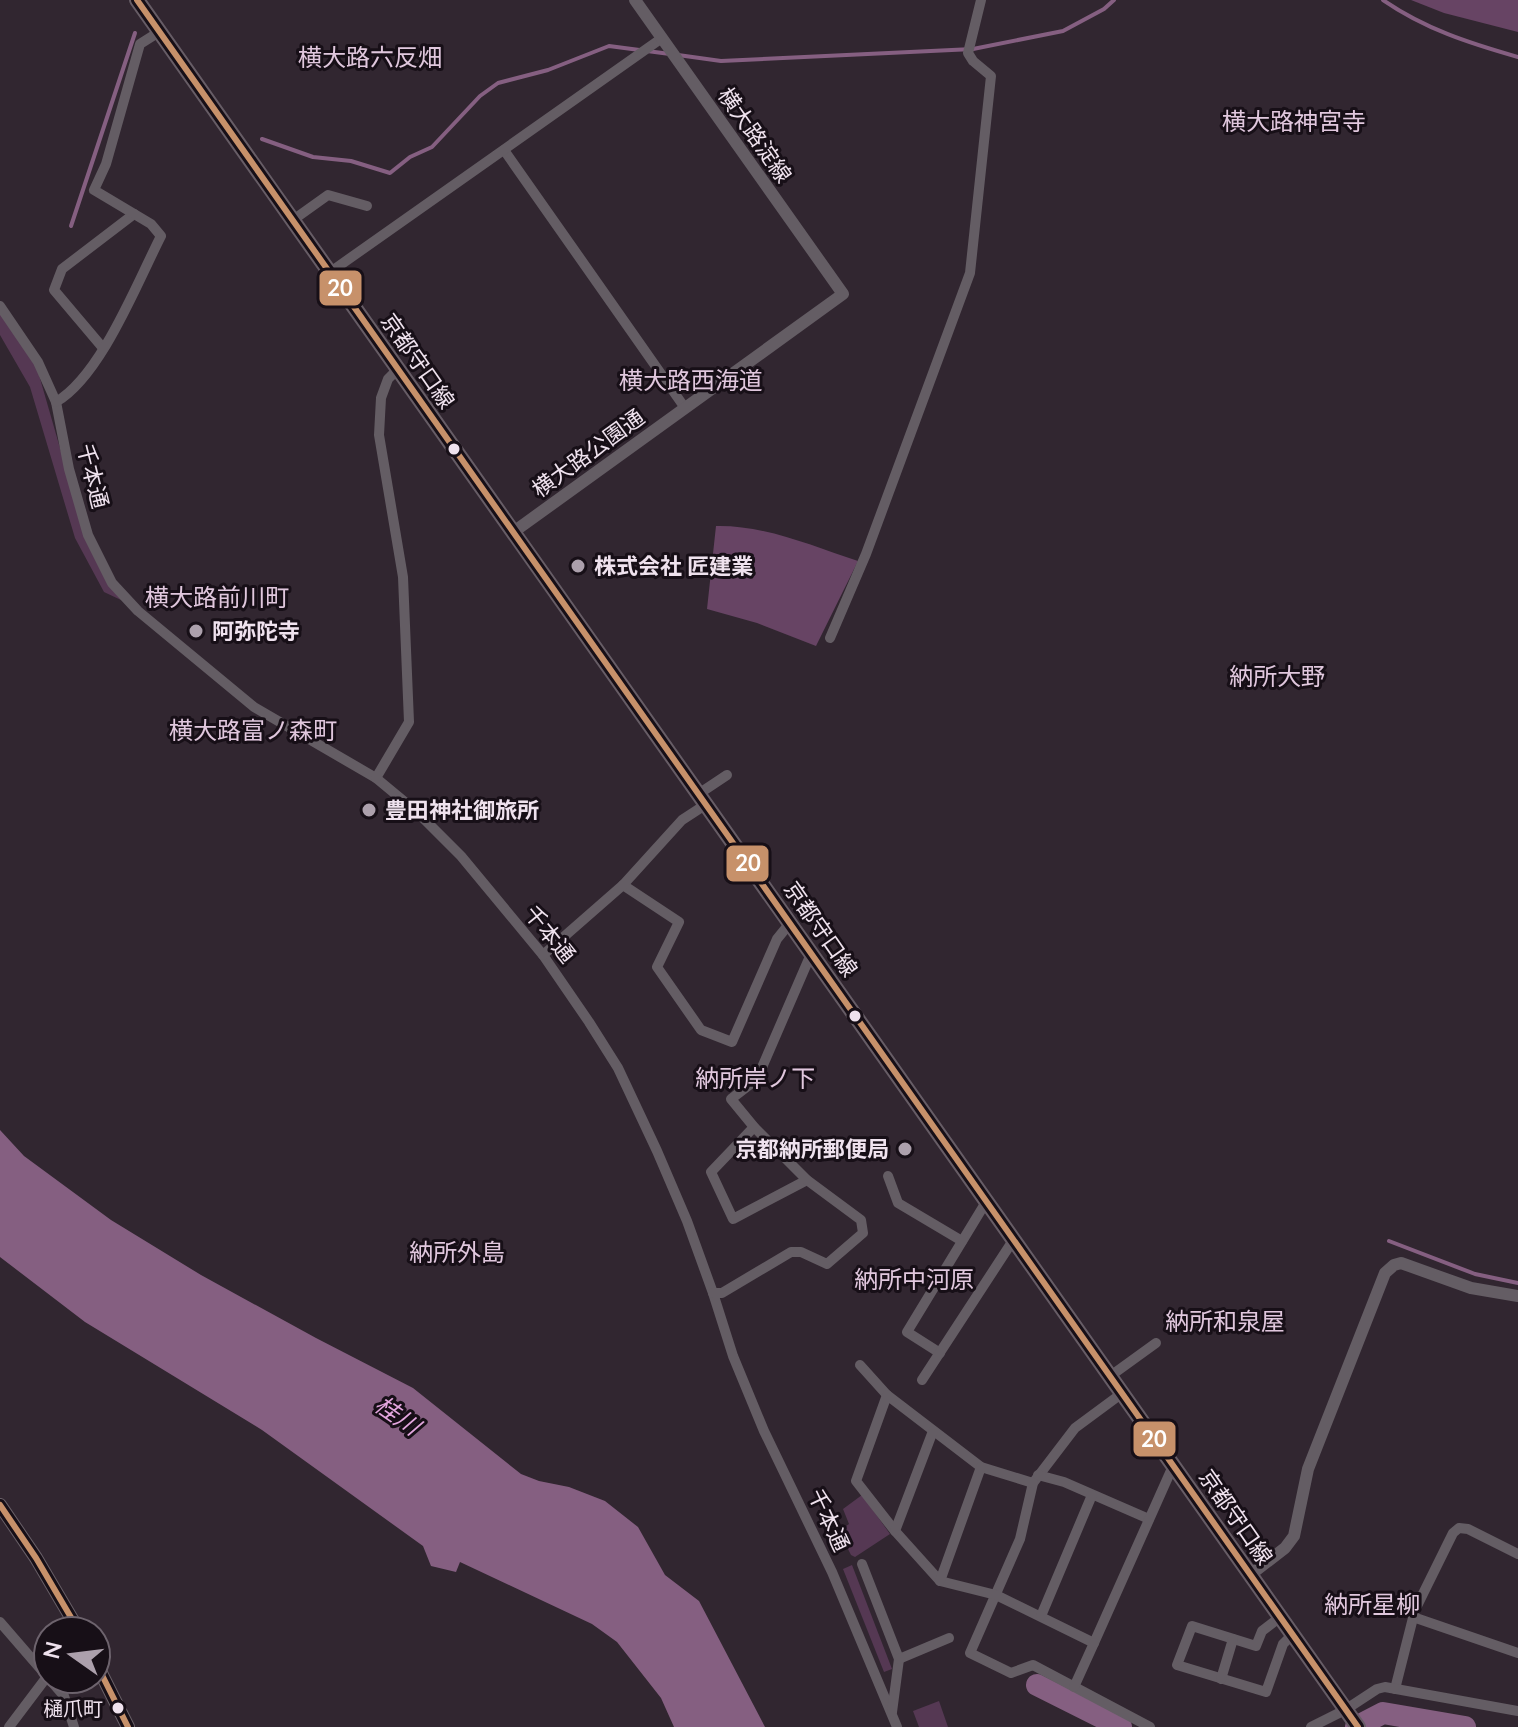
<svg xmlns="http://www.w3.org/2000/svg" width="1518" height="1727" viewBox="0 0 1518 1727" font-family="Lato,'Noto Sans JP',sans-serif">
  <style>
    .green { fill: #553853 }
    .forest { fill: #674464 }
    .water { fill: #855f81 }
    .lines { fill: none; stroke-linecap: round; stroke-linejoin: round }
    .stream { stroke: #855f81; stroke-width: 4 }
    .river { stroke: #855f81; stroke-width: 22 }
    .minor { stroke: #645d64; stroke-width: 10 }
    .tertiary { stroke: #645d64; stroke-width: 12 }
    .secondary { stroke: #685f67; stroke-width: 14 }
    .primary { stroke: #675d66; stroke-width: 16 }
    .bus-1-casing { stroke: #170f17; stroke-width: 12 }
    .bus-1 { stroke: #c7916a; stroke-width: 6 }
    .bus-dot { fill: #efe2ee; stroke: #170f17; stroke-width: 3 }
    .poi-dot { fill: #aca0ac; stroke: #170f17; stroke-width: 3 }
    .labels { text-anchor: middle; stroke-width: 6; stroke-linejoin: round; paint-order: stroke }
    .bus-label { font-size: 20px; fill: #efe2ee; stroke: #170f17; text-anchor: end }
    .street-label { font-size: 22px; fill: #efe2ee; stroke: #170f17 }
    .poi-label { font-size: 22px; font-weight: bold; fill: #efe2ee; stroke: #170f17; text-anchor: start }
    .neighbourhood-label { font-size: 24px; fill: #e0c7dd; stroke: #170f17 }
    .water-label { font-size: 24px; font-style: italic; fill: #e3a6de; stroke: #170f17 }
    .line-badge { stroke: #170f17; stroke-width: 3 }
    .badge-label { font-size: 22px; text-anchor: middle; font-weight: bold; fill: #fff }
  </style>
  <rect width="100%" height="100%" fill="#312630"/>
  <g class="green">
    <polygon points="0,313 37,368 85,535 121,600 104,592 75,538 30,387 0,335"/>
    <polygon points="862,1495 890,1534 855,1557 851,1555 839,1531 849,1524 843,1509"/>
    <polygon points="852,1565 892,1669 884,1672 843,1569"/>
    <polygon points="939,1701 948,1727 919,1727 913,1711"/>
  </g>
  <g class="forest">
    <polygon points="1411,0 1518,0 1518,32 1444,13"/>
    <path d="M716 526C765 525 812 546 858 561L816 646 757 623 707 609Z"/>
  </g>
  <polygon class="water" points="0,1130 24,1156 111,1220 201,1275 316,1338 413,1388 521,1474 539,1481 569,1487 605,1501 638,1527 665,1575 699,1601 765,1727 674,1727 661,1698 617,1642 592,1624 460,1562 456,1572 431,1566 423,1546 262,1430 85,1322 0,1257"/>
  <g class="lines">
    <g class="stream">
      <path d="M1383 0C1425 29 1469 43 1518 57"/>
      <polyline points="678,55 721,61 973,49 1063,31 1104,9 1114,0"/>
      <polyline points="262,139 313,157 351,161 390,173 410,157 432,147 480,96 498,83 548,70 609,46 670,54"/>
      <polyline points="71,226 135,33"/>
      <polyline points="1389,1241 1475,1274 1518,1283"/>
    </g>
    <g class="river">
      <polyline points="1037,1685 1121,1727"/>
      <polyline points="1356,1727 1383,1713 1465,1727"/>
    </g>
    <g class="minor">
      <polyline points="504,150 685,408"/>
      <polyline points="293,220 328,195 367,206"/>
      <polyline points="329,273 662,38"/>
      <polyline points="0,306 38,362 56,402 69,469 88,535 112,583 138,611 254,707 376,778 417,812 461,856 543,955 589,1022 618,1068 657,1151 687,1221 713,1293 733,1356 764,1431 832,1572 897,1727"/>
      <polyline points="103,348 54,290 62,269 134,214"/>
      <path d="M56 402C101 376 137 283 161 236L151 224 94 190 106 164 140 44 159 32"/>
      <polyline points="830,638 866,554 970,273 991,76 973,61 968,53 981,0"/>
      <polyline points="376,778 409,722 403,577 379,435 381,398 388,379 397,370"/>
      <polyline points="697,795 727,775"/>
      <polyline points="623,885 679,922 657,967 701,1030 732,1042 777,939 790,923"/>
      <polyline points="543,955 623,885 682,820 705,805"/>
      <polyline points="754,1127 711,1172 733,1219 807,1180"/>
      <polyline points="888,1176 898,1203 962,1241"/>
      <polyline points="713,1293 722,1293 791,1252 801,1252 827,1264 863,1233 861,1220 807,1180 754,1127 731,1099 757,1079 811,954"/>
      <polyline points="940,1353 907,1332 986,1202"/>
      <polyline points="860,1365 887,1395"/>
      <polyline points="1109,1377 1156,1343"/>
      <polyline points="922,1380 1012,1242"/>
      <polyline points="1121,1394 1075,1428 1033,1483 1020,1539 970,1653 1011,1673 1033,1665 1150,1727"/>
      <polyline points="1038,1475 1064,1482 1149,1519"/>
      <polyline points="1033,1483 981,1467 887,1395 856,1481 895,1531 940,1581 996,1595 1094,1643 1173,1466"/>
      <polyline points="895,1531 933,1431"/>
      <polyline points="862,1564 899,1659 892,1712"/>
      <polyline points="940,1581 981,1467"/>
      <polyline points="1041,1616 1092,1495"/>
      <polyline points="1413,1617 1518,1653"/>
      <polyline points="1279,1618 1262,1631 1256,1646 1192,1626 1177,1665 1266,1692 1283,1644 1292,1635"/>
      <polyline points="0,1622 64,1696 74,1727"/>
      <polyline points="899,1659 949,1638"/>
      <polyline points="1221,1679 1233,1639"/>
      <polyline points="1074,1687 1094,1643"/>
      <polyline points="1395,1689 1415,1610 1453,1533 1459,1528 1468,1529 1518,1554"/>
      <polyline points="9,1727 46,1678"/>
      <polyline points="1311,1727 1345,1710 1377,1689 1385,1687 1518,1711"/>
    </g>
    <g class="tertiary">
      <polyline points="512,533 843,294 635,0"/>
      <polyline points="1250,1575 1285,1548 1294,1536 1308,1469 1385,1273 1394,1265 1401,1263 1471,1288 1518,1296"/>
    </g>
    <g class="secondary">
      <polyline points="0,1505 36,1558 79,1631"/>
      <polyline points="96,1663 128,1727"/>
    </g>
    <polyline class="primary" points="137,0 1358,1727"/>
    <g class="bus-1-casing">
      <g id="bus-1">
        <polyline points="137,0 1358,1727"/>
        <polyline points="0,1505 36,1558 79,1631"/>
        <polyline points="96,1663 128,1727"/>
      </g>
    </g>
    <use href="#bus-1" class="bus-1"/>
  </g>
  <g class="bus-dot">
    <circle cx="454" cy="449" r="7"/>
    <circle cx="855" cy="1016" r="7"/>
    <circle cx="118" cy="1708" r="7"/>
  </g>
  <g class="poi-dot">
    <circle cx="578" cy="566" r="8"/>
    <circle cx="196" cy="631" r="8"/>
    <circle cx="369" cy="810" r="8"/>
    <circle cx="905" cy="1149" r="8"/>
  </g>
  <g class="labels">
    <g class="bus-label">
      <text x="103" y="1716">樋爪町</text>
    </g>
    <g class="street-label">
      <text transform="translate(755 135) rotate(55)" y="8">横大路淀線</text>
      <text transform="translate(418 361) rotate(55)" y="8">京都守口線</text>
      <text transform="translate(588 453) rotate(-36)" y="8">横大路公園通</text>
      <text transform="translate(93 476) rotate(76)" y="8">千本通</text>
      <text transform="translate(821 929) rotate(55)" y="8">京都守口線</text>
      <text transform="translate(550 934) rotate(51)" y="8">千本通</text>
      <text transform="translate(1236 1517) rotate(55)" y="8">京都守口線</text>
      <text transform="translate(829 1520) rotate(65)" y="8">千本通</text>
    </g>
    <g class="poi-label">
      <text x="594" y="574">株式会社 匠建業</text>
      <text x="212" y="639">阿弥陀寺</text>
      <text x="385" y="818">豊田神社御旅所</text>
      <text x="889" y="1157" text-anchor="end">京都納所郵便局</text>
    </g>
    <g class="neighbourhood-label">
      <text x="370" y="66">横大路六反畑</text>
      <text x="1294" y="130">横大路神宮寺</text>
      <text x="691" y="389">横大路西海道</text>
      <text x="217" y="606">横大路前川町</text>
      <text x="1277" y="685">納所大野</text>
      <text x="253" y="739">横大路富ノ森町</text>
      <text x="755" y="1087">納所岸ノ下</text>
      <text x="457" y="1261">納所外島</text>
      <text x="914" y="1288">納所中河原</text>
      <text x="1225" y="1330">納所和泉屋</text>
      <text x="1372" y="1613">納所星柳</text>
    </g>
    <g class="water-label">
      <text transform="translate(397 1416) rotate(35)" y="8">桂川</text>
    </g>
  </g>
  <g class="line-badge">
    <rect x="318" y="269" width="45" height="38" rx="8" fill="#c7916a"/>
    <rect x="725" y="844" width="45" height="39" rx="8" fill="#c7916a"/>
    <rect x="1132" y="1420" width="45" height="38" rx="8" fill="#c7916a"/>
  </g>
  <g class="badge-label">
    <text x="340" y="296">20</text>
    <text x="748" y="871">20</text>
    <text x="1154" y="1447">20</text>
  </g>
  <g transform="translate(72 1655) rotate(284)"><circle r="38" fill="#170f17" stroke="#6d636d" stroke-width="2"/>
  <path d="M0-6L14 30L0 20L-14 30Z" fill="#aca0ac"/>
  <text y="-12" font-size="22" font-weight="bold" text-anchor="middle" fill="#efe2ee">N</text>
  </g>
</svg>
